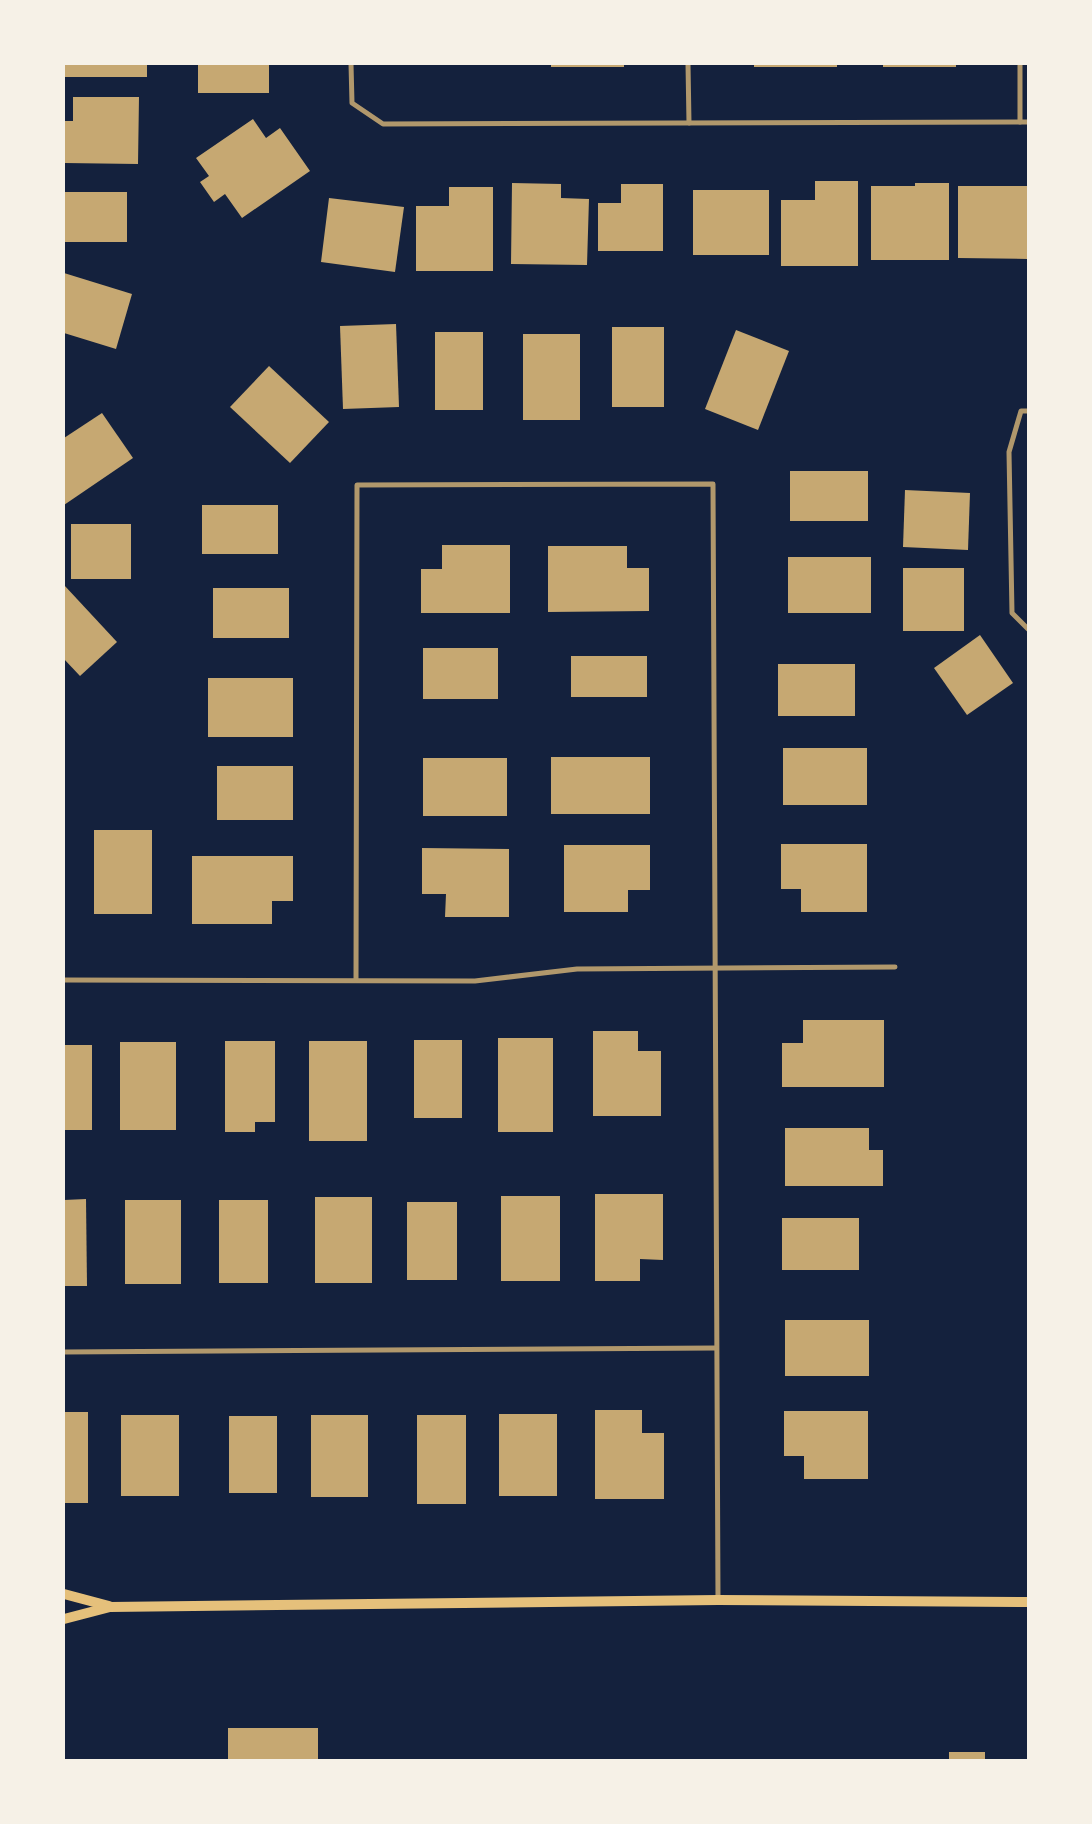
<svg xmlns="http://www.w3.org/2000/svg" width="1092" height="1824" viewBox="0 0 1092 1824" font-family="'Archivo Narrow',sans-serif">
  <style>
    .building { fill: #c6a872 }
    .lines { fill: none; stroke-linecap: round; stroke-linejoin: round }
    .minor { stroke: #b1986c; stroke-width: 5 }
    .secondary { stroke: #e5c07b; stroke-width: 10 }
  </style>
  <rect width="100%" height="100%" fill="#14213d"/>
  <g class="building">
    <rect x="64" y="64" width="83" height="13"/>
    <rect x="198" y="64" width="71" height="29"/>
    <rect x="551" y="64" width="73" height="3"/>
    <rect x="754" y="64" width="83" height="3"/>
    <rect x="883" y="64" width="73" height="3"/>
    <polygon points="73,97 139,97 138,164 64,163 64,121 73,121"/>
    <polygon points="253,119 266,138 280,128 310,171 242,218 225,194 214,202 200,182 209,176 196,158"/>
    <polygon points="815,181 858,181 858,266 781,266 781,200 815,200"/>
    <polygon points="512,183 561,184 561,198 589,199 587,265 511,264"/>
    <polygon points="915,183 949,183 949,260 871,260 871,186 915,186"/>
    <polygon points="621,184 663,184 663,251 598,251 598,203 621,203"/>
    <polygon points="958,186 1028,186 1028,259 958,258"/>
    <polygon points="449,187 493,187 493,271 416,271 416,206 449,206"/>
    <rect x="693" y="190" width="76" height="65"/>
    <rect x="64" y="192" width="63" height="50"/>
    <polygon points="329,198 404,207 395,272 321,262"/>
    <polygon points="64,273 132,294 116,349 64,333"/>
    <polygon points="396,324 399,407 343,409 340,326"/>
    <rect x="612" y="327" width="52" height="80"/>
    <polygon points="736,330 789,351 758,430 705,409"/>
    <rect x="435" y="332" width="48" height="78"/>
    <rect x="523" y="334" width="57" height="86"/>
    <polygon points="269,366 329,422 290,463 230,407"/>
    <polygon points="102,413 133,458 64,505 64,438"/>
    <rect x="790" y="471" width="78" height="50"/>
    <polygon points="905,490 970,493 968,550 903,547"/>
    <rect x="202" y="505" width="76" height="49"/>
    <rect x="71" y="524" width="60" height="55"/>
    <polygon points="442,545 510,545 510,613 421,613 421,569 442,569"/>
    <polygon points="548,546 627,546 627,568 649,568 649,611 548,612"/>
    <rect x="788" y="557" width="83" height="56"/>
    <rect x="903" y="568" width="61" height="63"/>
    <polygon points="64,585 117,642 80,676 64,659"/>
    <rect x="213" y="588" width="76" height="50"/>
    <polygon points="980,635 1013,683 967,715 934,668"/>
    <rect x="423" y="648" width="75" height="51"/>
    <rect x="571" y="656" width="76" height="41"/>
    <rect x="778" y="664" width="77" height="52"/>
    <rect x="208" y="678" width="85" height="59"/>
    <rect x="783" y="748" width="84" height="57"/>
    <rect x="551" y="757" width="99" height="57"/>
    <rect x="423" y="758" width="84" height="58"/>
    <rect x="217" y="766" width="76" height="54"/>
    <rect x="94" y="830" width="58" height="84"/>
    <polygon points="781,844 867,844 867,912 801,912 801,889 781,889"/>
    <polygon points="564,845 650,845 650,890 628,890 628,912 564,912"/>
    <polygon points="422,848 509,849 509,917 445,917 446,894 422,894"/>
    <polygon points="192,856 293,856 293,901 272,901 272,924 192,924"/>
    <polygon points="803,1020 884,1020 884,1087 782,1087 782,1043 803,1043"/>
    <polygon points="593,1031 638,1031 638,1051 661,1051 661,1116 593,1116"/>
    <rect x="498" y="1038" width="55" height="94"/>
    <rect x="414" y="1040" width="48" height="78"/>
    <polygon points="225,1041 275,1041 275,1122 255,1122 255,1132 225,1132"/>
    <rect x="309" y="1041" width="58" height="100"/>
    <rect x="120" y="1042" width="56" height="88"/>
    <rect x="64" y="1045" width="28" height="85"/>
    <polygon points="785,1128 869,1128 869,1150 883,1150 883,1186 785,1186"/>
    <polygon points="595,1194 663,1194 663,1260 640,1259 640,1281 595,1281"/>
    <rect x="501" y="1196" width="59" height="85"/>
    <rect x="315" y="1197" width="57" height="86"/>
    <polygon points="86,1199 87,1286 64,1286 64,1200"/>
    <rect x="125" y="1200" width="56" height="84"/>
    <rect x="219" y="1200" width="49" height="83"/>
    <rect x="407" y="1202" width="50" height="78"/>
    <rect x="782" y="1218" width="77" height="52"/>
    <rect x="785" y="1320" width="84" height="56"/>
    <polygon points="595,1410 642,1410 642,1433 664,1433 664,1499 595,1499"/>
    <polygon points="784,1411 868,1411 868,1479 804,1479 804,1456 784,1456"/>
    <rect x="64" y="1412" width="24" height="91"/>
    <rect x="499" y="1414" width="58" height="82"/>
    <rect x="121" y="1415" width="58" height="81"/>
    <rect x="311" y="1415" width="57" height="82"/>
    <rect x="417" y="1415" width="49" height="89"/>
    <rect x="229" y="1416" width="48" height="77"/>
    <rect x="228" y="1728" width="90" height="32"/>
    <rect x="949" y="1752" width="36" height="8"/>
  </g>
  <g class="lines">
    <g class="minor">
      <polyline points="351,64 352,103 383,124 1028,122"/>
      <polyline points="688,64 689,123"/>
      <polyline points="1020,64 1020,122"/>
      <polyline points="1028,411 1021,411 1009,452 1012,613 1028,629"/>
      <polyline points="64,980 475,981 577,969 895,967"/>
      <polyline points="356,980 357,485 713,484 718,1600"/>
      <polyline points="64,1352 716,1348"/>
    </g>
    <g class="secondary">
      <polyline points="64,1594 109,1606"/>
      <polyline points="64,1619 110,1607 718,1600 1028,1602"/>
    </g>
  </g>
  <rect width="1092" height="1824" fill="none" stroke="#f6f1e7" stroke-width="130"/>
</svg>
